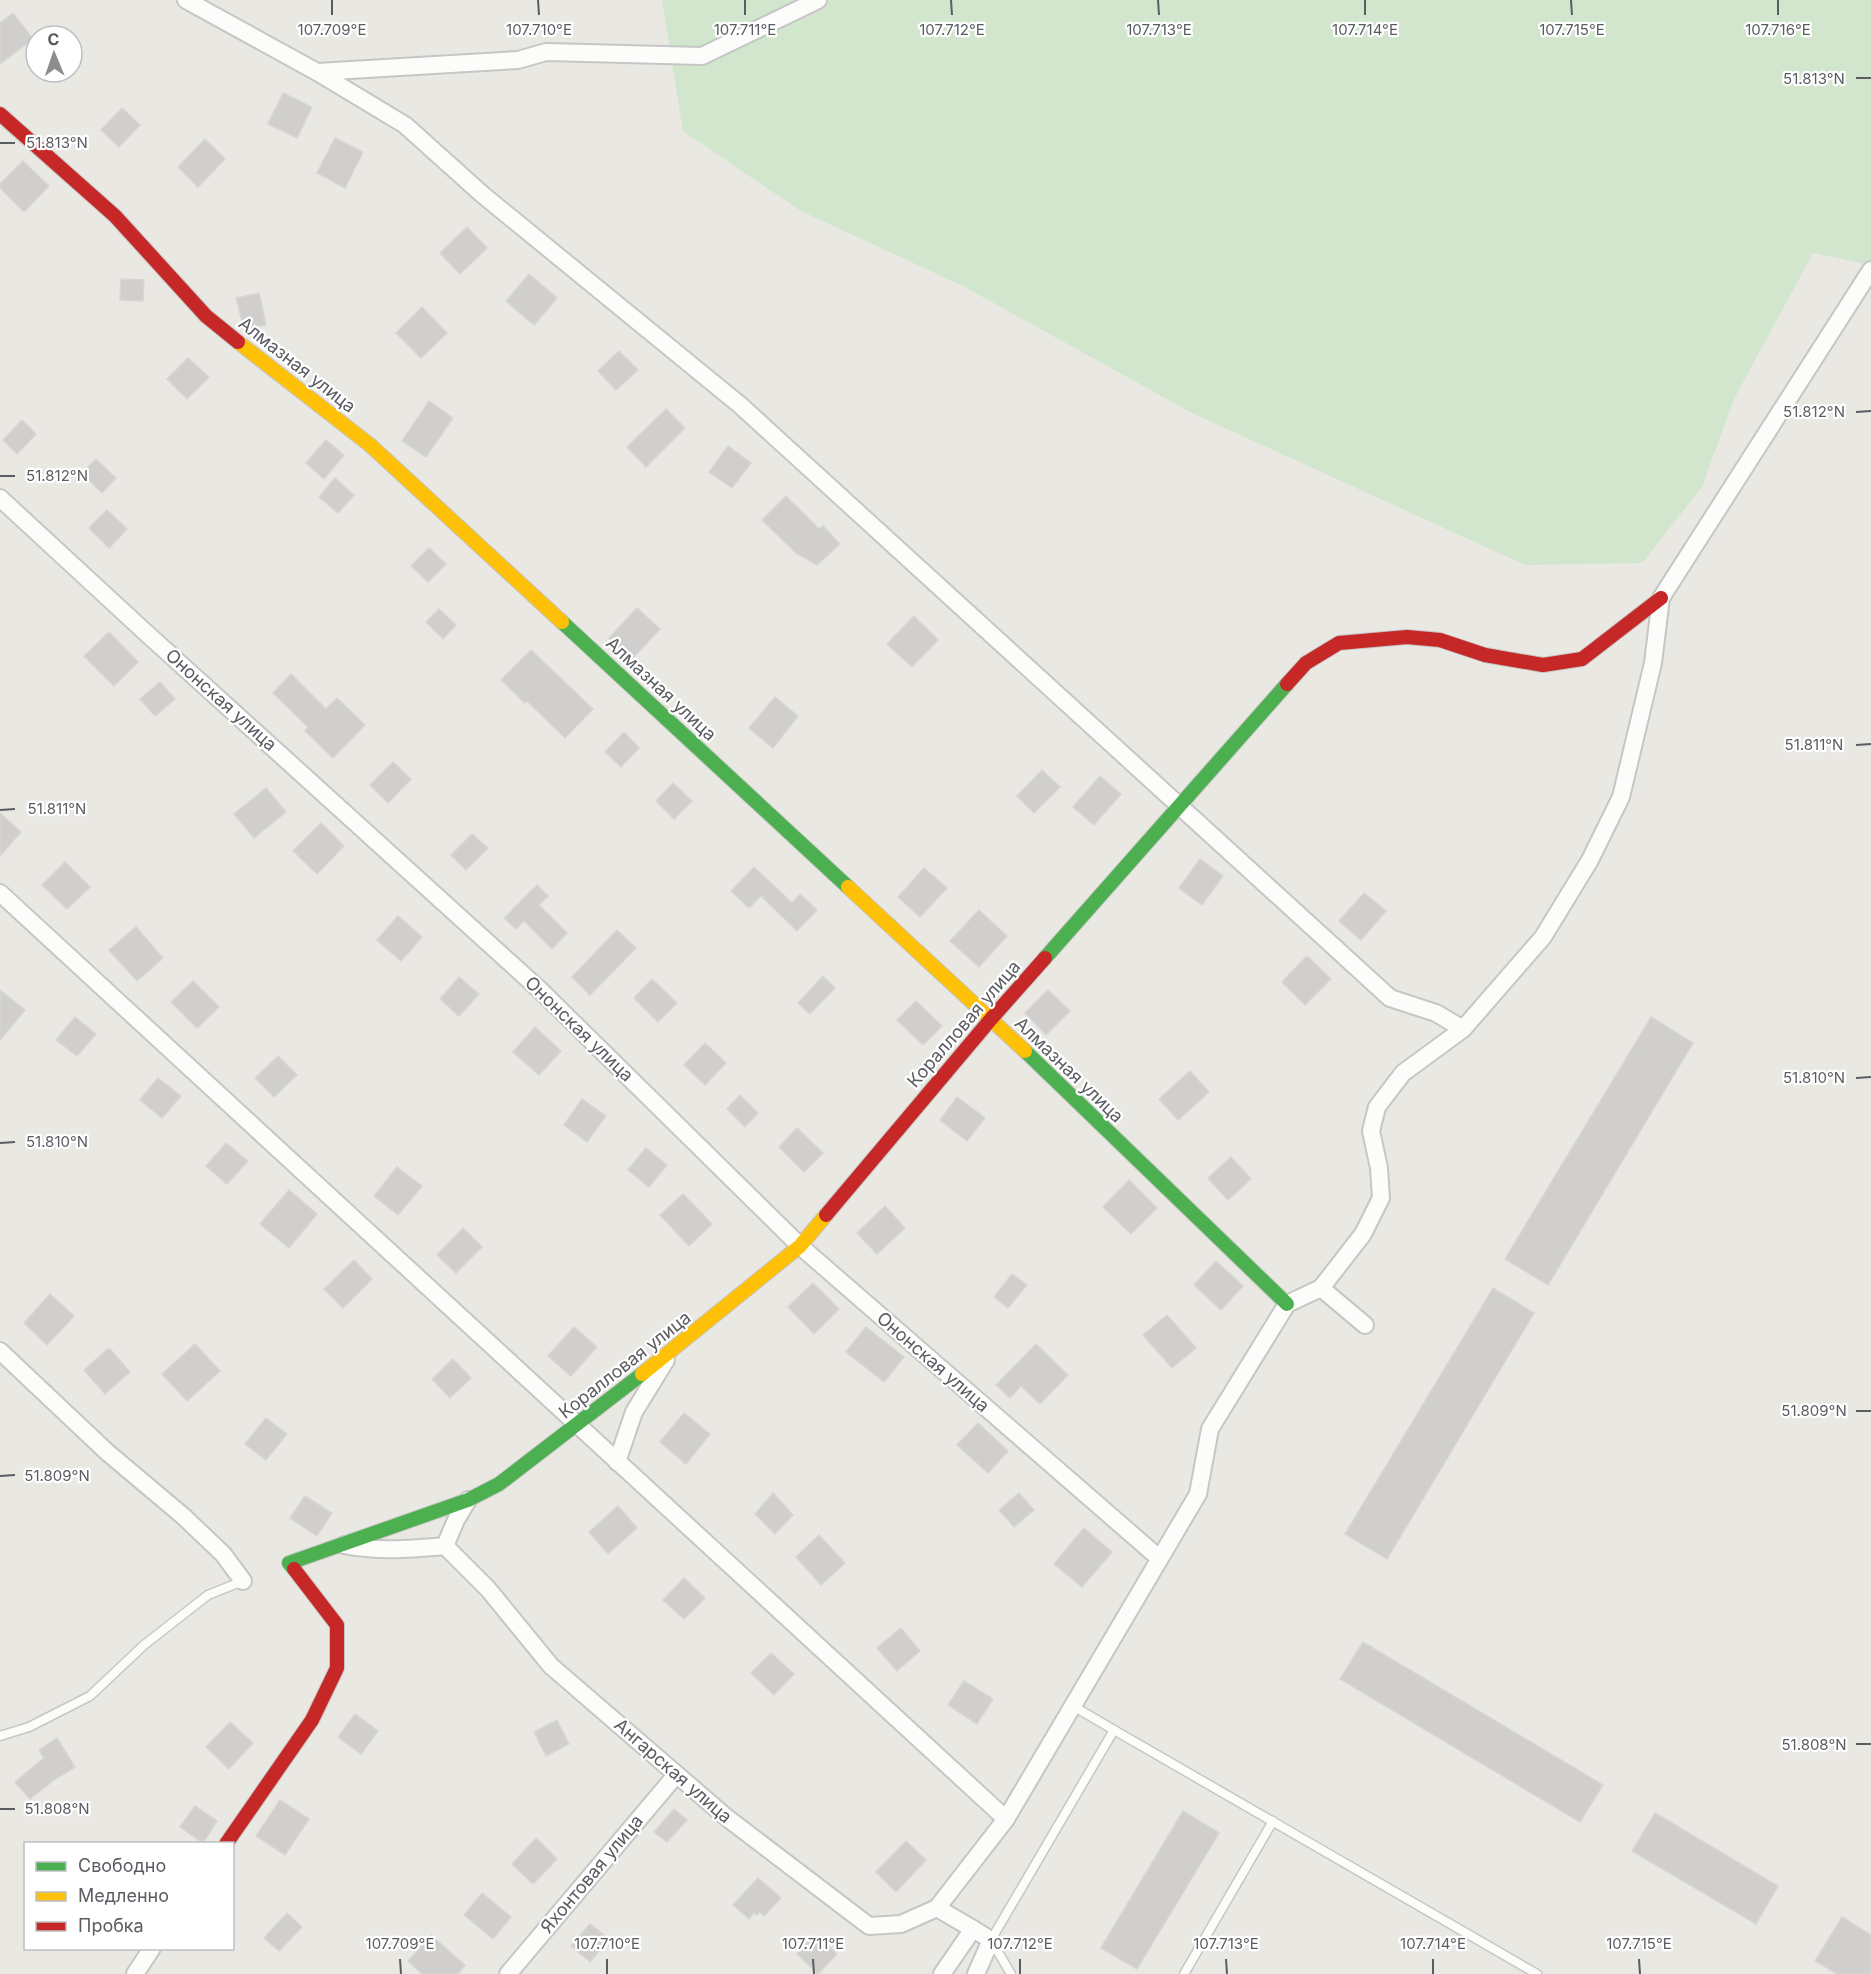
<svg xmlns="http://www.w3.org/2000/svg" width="1871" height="1974" viewBox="0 0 1871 1974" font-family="Inter,sans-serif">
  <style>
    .green { fill: #d1e6cd }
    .building { fill: #d0cfcd; stroke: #d8d6d2; stroke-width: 1.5 }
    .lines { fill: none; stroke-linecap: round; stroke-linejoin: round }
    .lane-casing { stroke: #c6c6c5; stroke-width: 11 }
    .street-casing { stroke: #c6c6c5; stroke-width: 20 }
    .fast-casing { stroke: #c5c5c3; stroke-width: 16 }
    .slow-casing { stroke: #c5c5c3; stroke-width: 16 }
    .jam-casing { stroke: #c5c5c3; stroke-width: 16 }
    .lane { stroke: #fcfcfb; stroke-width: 8 }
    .street { stroke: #fcfcfb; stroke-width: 16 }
    .fast { stroke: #4caf50; stroke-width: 14 }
    .slow { stroke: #ffc107; stroke-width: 14 }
    .jam { stroke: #c62828; stroke-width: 14 }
    .ticks { fill: none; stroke: #595c61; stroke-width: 2 }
    .labels { text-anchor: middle; stroke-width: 4.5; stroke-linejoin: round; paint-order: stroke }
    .street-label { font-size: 18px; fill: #595c61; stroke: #fff }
    .ticks-label { font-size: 15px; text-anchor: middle; fill: #595c61; stroke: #fff; stroke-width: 4.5; stroke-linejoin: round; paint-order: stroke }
  </style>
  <rect width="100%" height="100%" fill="#e9e8e3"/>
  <polygon class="green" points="662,0 1871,0 1871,265 1813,253 1734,399 1702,487 1642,563 1525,565 1192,413 961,285 801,211 683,131"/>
  <g class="building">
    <polygon points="13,13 33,39 0,64 0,23"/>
    <polygon points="283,93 312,107 297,138 268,124"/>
    <polygon points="122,108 140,125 119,147 101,130"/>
    <polygon points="335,138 363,152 345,188 317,173"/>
    <polygon points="205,139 225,159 198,187 178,167"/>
    <polygon points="23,161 49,186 24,212 0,188 0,184"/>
    <polygon points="467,227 487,248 460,274 440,253"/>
    <polygon points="529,274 557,298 534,325 506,301"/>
    <polygon points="121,279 144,280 143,301 120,300"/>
    <polygon points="259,293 266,325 244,329 236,298"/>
    <polygon points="422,307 447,333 421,358 396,333"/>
    <polygon points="619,351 638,370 616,390 598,371"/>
    <polygon points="188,358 209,377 187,399 167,379"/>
    <polygon points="429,401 453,418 426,457 402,441"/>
    <polygon points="666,409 685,428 646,467 627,447"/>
    <polygon points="22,420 36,434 17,454 3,440"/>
    <polygon points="326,440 344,455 324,479 306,463"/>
    <polygon points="728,446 751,463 732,488 709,472"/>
    <polygon points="96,459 116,478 102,493 82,473"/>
    <polygon points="335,478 354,495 338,513 319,497"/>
    <polygon points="786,496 819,529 823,526 840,544 817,565 796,553 762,520"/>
    <polygon points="107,510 127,529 109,548 89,528"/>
    <polygon points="429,548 446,564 428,582 411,566"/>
    <polygon points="637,608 660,629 632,659 609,638"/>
    <polygon points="439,609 456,625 443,639 426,622"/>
    <polygon points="914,616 938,640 912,667 887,644"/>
    <polygon points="109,632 138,662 114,686 84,656"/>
    <polygon points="531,650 593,709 565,738 527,701 525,703 501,680"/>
    <polygon points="291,674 326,709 337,698 365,725 333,758 305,731 308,727 273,693"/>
    <polygon points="160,682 175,699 155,716 140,699"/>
    <polygon points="775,697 798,716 773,748 749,728"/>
    <polygon points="624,732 639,748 621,767 605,752"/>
    <polygon points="393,762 411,779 388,803 370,785"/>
    <polygon points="1042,770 1060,787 1034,813 1017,796"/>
    <polygon points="1100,776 1121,794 1094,825 1073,807"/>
    <polygon points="673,783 692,801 674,819 656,801"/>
    <polygon points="266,788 286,812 254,838 234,814"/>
    <polygon points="0,813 21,832 0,856"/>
    <polygon points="321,823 344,846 317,874 293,851"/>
    <polygon points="472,834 488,848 466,870 451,855"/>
    <polygon points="1200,859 1223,876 1202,905 1179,888"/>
    <polygon points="65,862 90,887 67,909 42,885"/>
    <polygon points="754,867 792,903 800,894 817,910 797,931 761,896 749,908 731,891"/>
    <polygon points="924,868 947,888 920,917 898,897"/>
    <polygon points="537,885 548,896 539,905 567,933 552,949 524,921 516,929 504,918"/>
    <polygon points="1364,893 1386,911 1361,940 1339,921"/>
    <polygon points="979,910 1007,936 979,967 950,941"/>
    <polygon points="398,916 422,937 401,961 377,940"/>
    <polygon points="136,927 163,958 137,981 109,950"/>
    <polygon points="617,930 636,948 590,995 572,977"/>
    <polygon points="1307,956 1331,979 1305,1005 1282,982"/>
    <polygon points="823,976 835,988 810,1014 798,1003"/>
    <polygon points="459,977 479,994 459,1016 440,999"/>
    <polygon points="652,979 677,1003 658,1022 634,998"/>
    <polygon points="193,981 219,1007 197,1028 171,1002"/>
    <polygon points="0,990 25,1010 0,1040"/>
    <polygon points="1048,990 1070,1011 1046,1035 1025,1013"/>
    <polygon points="916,1001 942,1026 923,1045 897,1020"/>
    <polygon points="75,1017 96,1034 77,1056 56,1040"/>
    <polygon points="1651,1017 1693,1043 1548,1285 1505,1259"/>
    <polygon points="535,1027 561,1051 539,1075 513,1052"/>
    <polygon points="705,1043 726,1063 705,1085 684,1065"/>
    <polygon points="278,1056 297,1075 274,1097 255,1078"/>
    <polygon points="1190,1071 1209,1092 1178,1120 1159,1099"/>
    <polygon points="158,1078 181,1096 162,1118 140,1100"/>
    <polygon points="740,1095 758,1113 745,1127 727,1109"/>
    <polygon points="957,1097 985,1118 967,1141 940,1120"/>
    <polygon points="582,1099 606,1116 587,1142 564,1125"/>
    <polygon points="797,1128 823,1153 804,1172 779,1147"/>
    <polygon points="226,1143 248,1161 227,1184 206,1166"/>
    <polygon points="646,1148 667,1165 649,1187 628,1170"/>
    <polygon points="1231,1157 1251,1179 1228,1200 1208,1178"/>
    <polygon points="397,1167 422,1186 398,1215 374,1196"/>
    <polygon points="1129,1180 1157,1208 1131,1234 1103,1207"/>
    <polygon points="289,1190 317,1214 289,1248 260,1224"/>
    <polygon points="683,1194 712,1224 689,1246 660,1215"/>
    <polygon points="885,1206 905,1228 877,1254 857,1233"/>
    <polygon points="463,1228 482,1247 456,1273 437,1255"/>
    <polygon points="354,1260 372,1279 343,1308 324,1289"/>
    <polygon points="1216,1261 1243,1286 1221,1310 1194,1285"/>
    <polygon points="1012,1274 1027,1285 1008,1308 994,1297"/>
    <polygon points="813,1283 839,1309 814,1334 788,1307"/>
    <polygon points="1493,1288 1534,1313 1387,1559 1345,1534"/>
    <polygon points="50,1294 74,1316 47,1345 24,1323"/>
    <polygon points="1167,1315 1196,1348 1172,1368 1143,1335"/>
    <polygon points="574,1327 597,1347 571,1376 548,1356"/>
    <polygon points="866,1327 904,1357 884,1382 846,1352"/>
    <polygon points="195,1344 220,1371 187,1401 162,1374"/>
    <polygon points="1036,1344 1068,1375 1040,1404 1021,1386 1010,1398 996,1385"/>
    <polygon points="109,1348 130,1372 105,1394 84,1370"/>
    <polygon points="453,1359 471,1378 450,1398 432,1379"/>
    <polygon points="684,1413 710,1434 686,1464 660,1442"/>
    <polygon points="266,1418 287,1434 266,1460 245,1444"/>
    <polygon points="978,1423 1008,1451 988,1473 957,1445"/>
    <polygon points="773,1493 793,1515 775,1534 755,1514"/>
    <polygon points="1019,1493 1034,1510 1014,1527 999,1510"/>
    <polygon points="305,1496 332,1513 317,1536 290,1518"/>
    <polygon points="618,1506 637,1528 608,1554 589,1532"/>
    <polygon points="1084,1528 1112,1552 1082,1587 1054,1564"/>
    <polygon points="819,1535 845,1563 821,1585 796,1557"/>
    <polygon points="684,1578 705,1598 684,1619 663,1600"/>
    <polygon points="901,1628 920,1651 897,1671 877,1648"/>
    <polygon points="1363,1642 1603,1785 1580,1822 1340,1679"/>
    <polygon points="771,1653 794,1674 774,1695 751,1673"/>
    <polygon points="964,1681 993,1699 977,1724 948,1705"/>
    <polygon points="355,1714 378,1731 361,1754 338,1737"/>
    <polygon points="557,1720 569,1744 546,1756 534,1732"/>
    <polygon points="230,1722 253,1743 229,1769 206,1747"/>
    <polygon points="57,1738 75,1767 54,1780 30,1799 15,1782 44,1758 39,1750"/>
    <polygon points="280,1800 309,1819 285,1855 256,1836"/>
    <polygon points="195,1806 217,1821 203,1843 180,1827"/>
    <polygon points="674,1809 687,1820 667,1842 654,1832"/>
    <polygon points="1183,1811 1219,1833 1137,1969 1101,1948"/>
    <polygon points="1655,1813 1778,1886 1756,1924 1632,1851"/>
    <polygon points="536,1838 557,1859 533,1884 512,1864"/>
    <polygon points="906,1841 926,1860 896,1892 876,1872"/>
    <polygon points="758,1878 781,1898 764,1916 760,1912 757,1915 754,1913 749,1919 733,1905"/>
    <polygon points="482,1893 511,1917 493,1939 464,1915"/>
    <polygon points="287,1913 302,1927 279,1951 264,1938"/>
    <polygon points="1842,1917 1871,1935 1871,1974 1837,1974 1815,1961"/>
    <polygon points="590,1924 609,1939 590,1962 571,1946"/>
    <polygon points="431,1935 465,1965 458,1974 422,1974 408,1961"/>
    <polygon points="813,1936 822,1944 824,1942 837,1954 818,1974 797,1954"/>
  </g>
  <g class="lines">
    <g class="lane-casing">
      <g id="lane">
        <polyline points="1114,1730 1537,1974"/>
        <polyline points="0,1736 29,1727 90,1696 144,1645 208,1595 243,1581"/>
        <polyline points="1011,1974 991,1940 1114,1730 1073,1706"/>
        <polyline points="1184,1974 1273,1821"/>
      </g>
    </g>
    <g class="street-casing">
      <g id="street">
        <polyline points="186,0 317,72 405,125 483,195 740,405 1390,998 1436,1013 1463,1029"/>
        <polyline points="317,72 518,60 546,52 702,56 818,0"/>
        <polyline points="0,498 144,631 540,990 800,1246 1159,1558"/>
        <polyline points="0,893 1006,1819"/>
        <polyline points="1365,1325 1321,1288 1363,1234 1381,1198 1379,1168 1371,1131 1377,1107 1403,1073 1463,1029 1543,937 1590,860 1621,797 1653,663 1661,598 1871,270"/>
        <polyline points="0,1351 107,1452 183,1516 223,1554 243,1581"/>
        <polyline points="617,1462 634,1412 666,1360"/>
        <path d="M344 1545C378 1552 410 1549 445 1546"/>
        <polyline points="445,1546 488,1589 551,1666 726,1817 869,1926 901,1924 937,1908"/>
        <polyline points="445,1546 456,1520 468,1500"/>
        <polyline points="973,1929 991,1940 976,1974"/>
        <polyline points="135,1974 152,1948"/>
        <polyline points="508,1974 676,1775"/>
        <polyline points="942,1974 973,1929 937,1908 1006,1819 1198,1494 1210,1429 1287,1304 1321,1288"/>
      </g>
    </g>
    <g class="fast-casing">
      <g id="fast">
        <polyline points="562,622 848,887"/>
        <polyline points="1045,958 1287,684"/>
        <polyline points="1025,1051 1287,1304"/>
        <polyline points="294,1569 289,1563 468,1500 499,1484 642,1374"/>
      </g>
    </g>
    <g class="slow-casing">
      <g id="slow">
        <polyline points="238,342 370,445 562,622"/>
        <polyline points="848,887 1025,1051"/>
        <polyline points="642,1374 800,1246 826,1215"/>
      </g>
    </g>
    <g class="jam-casing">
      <g id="jam">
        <polyline points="0,114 115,216 206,316 238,342"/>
        <polyline points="1287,684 1306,663 1339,643 1407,637 1440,640 1485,655 1543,665 1582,659 1661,598"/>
        <polyline points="826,1215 991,1019 1045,958"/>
        <polyline points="226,1844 312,1720 337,1668 337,1625 294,1569"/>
      </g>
    </g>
    <use href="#lane" class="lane"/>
    <use href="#street" class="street"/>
    <use href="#fast" class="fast"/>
    <use href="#slow" class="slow"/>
    <use href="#jam" class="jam"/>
  </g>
  <path class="ticks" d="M332 0V15M538 0 539 15M745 0V15M951 0 952 15M1158 0 1159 15M1365 0V15M1571 0 1572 15M1778 0V15M1856 78H1871M0 143H15M1856 412 1871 411M0 476H15M1856 745 1871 744M0 810 15 809M1856 1078 1871 1077M0 1143 15 1142M1856 1411H1871M0 1476 15 1475M1856 1744H1871M0 1809H15M400 1959 401 1974M607 1959V1974M813 1959 814 1974M1020 1959V1974M1226 1959 1227 1974M1433 1959V1974M1639 1959 1640 1974"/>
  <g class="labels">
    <g class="street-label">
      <text transform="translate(297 365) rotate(38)" y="6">Алмазная улица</text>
      <text transform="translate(661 689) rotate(43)" y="6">Алмазная улица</text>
      <text transform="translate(221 700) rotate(42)" y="6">Ононская улица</text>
      <text transform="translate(964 1024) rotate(-49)" y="6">Коралловая улица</text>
      <text transform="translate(579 1029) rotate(44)" y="6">Ононская улица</text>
      <text transform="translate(1069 1070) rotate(44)" y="6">Алмазная улица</text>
      <text transform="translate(933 1362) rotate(41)" y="6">Ононская улица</text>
      <text transform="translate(625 1365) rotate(-38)" y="6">Коралловая улица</text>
      <text transform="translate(673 1771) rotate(41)" y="6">Ангарская улица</text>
      <text transform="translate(592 1874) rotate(-50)" y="6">Яхонтовая улица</text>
    </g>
  </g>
  <g class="ticks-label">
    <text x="332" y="35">107.709°E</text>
    <text x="539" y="35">107.710°E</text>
    <text x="745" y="35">107.711°E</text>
    <text x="952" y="35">107.712°E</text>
    <text x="1159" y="35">107.713°E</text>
    <text x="1365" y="35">107.714°E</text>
    <text x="1572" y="35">107.715°E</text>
    <text x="1778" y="35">107.716°E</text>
    <text x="1814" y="84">51.813°N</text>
    <text x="57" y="148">51.813°N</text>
    <text x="1814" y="417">51.812°N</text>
    <text x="57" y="481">51.812°N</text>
    <text x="1814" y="750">51.811°N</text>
    <text x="57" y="814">51.811°N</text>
    <text x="1814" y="1083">51.810°N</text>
    <text x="57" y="1147">51.810°N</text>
    <text x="1814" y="1416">51.809°N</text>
    <text x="57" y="1481">51.809°N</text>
    <text x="1814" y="1750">51.808°N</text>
    <text x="57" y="1814">51.808°N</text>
    <text x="400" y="1949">107.709°E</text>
    <text x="607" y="1949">107.710°E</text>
    <text x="813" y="1949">107.711°E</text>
    <text x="1020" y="1949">107.712°E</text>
    <text x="1226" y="1949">107.713°E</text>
    <text x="1433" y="1949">107.714°E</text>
    <text x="1639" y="1949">107.715°E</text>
  </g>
  <rect x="24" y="1842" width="210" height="108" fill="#ffffff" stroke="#bdbec0" stroke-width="1.5"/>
  <rect x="36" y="1862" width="30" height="9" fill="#4caf50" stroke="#bdbec0" stroke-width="1.5"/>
  <text x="78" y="1872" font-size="18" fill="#595c61">Свободно</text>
  <rect x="36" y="1892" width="30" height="9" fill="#ffc107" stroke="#bdbec0" stroke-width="1.5"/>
  <text x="78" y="1902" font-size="18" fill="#595c61">Медленно</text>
  <rect x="36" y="1922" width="30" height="9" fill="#c62828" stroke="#bdbec0" stroke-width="1.5"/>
  <text x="78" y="1932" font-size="18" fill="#595c61">Пробка</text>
  <g transform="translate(54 54) rotate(358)"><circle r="28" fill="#ffffff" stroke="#bdbec0" stroke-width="1.5"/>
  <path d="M0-4.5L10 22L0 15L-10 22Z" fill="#8b8d8e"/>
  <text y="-9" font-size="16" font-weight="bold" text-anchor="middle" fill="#595c61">С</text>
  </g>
</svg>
